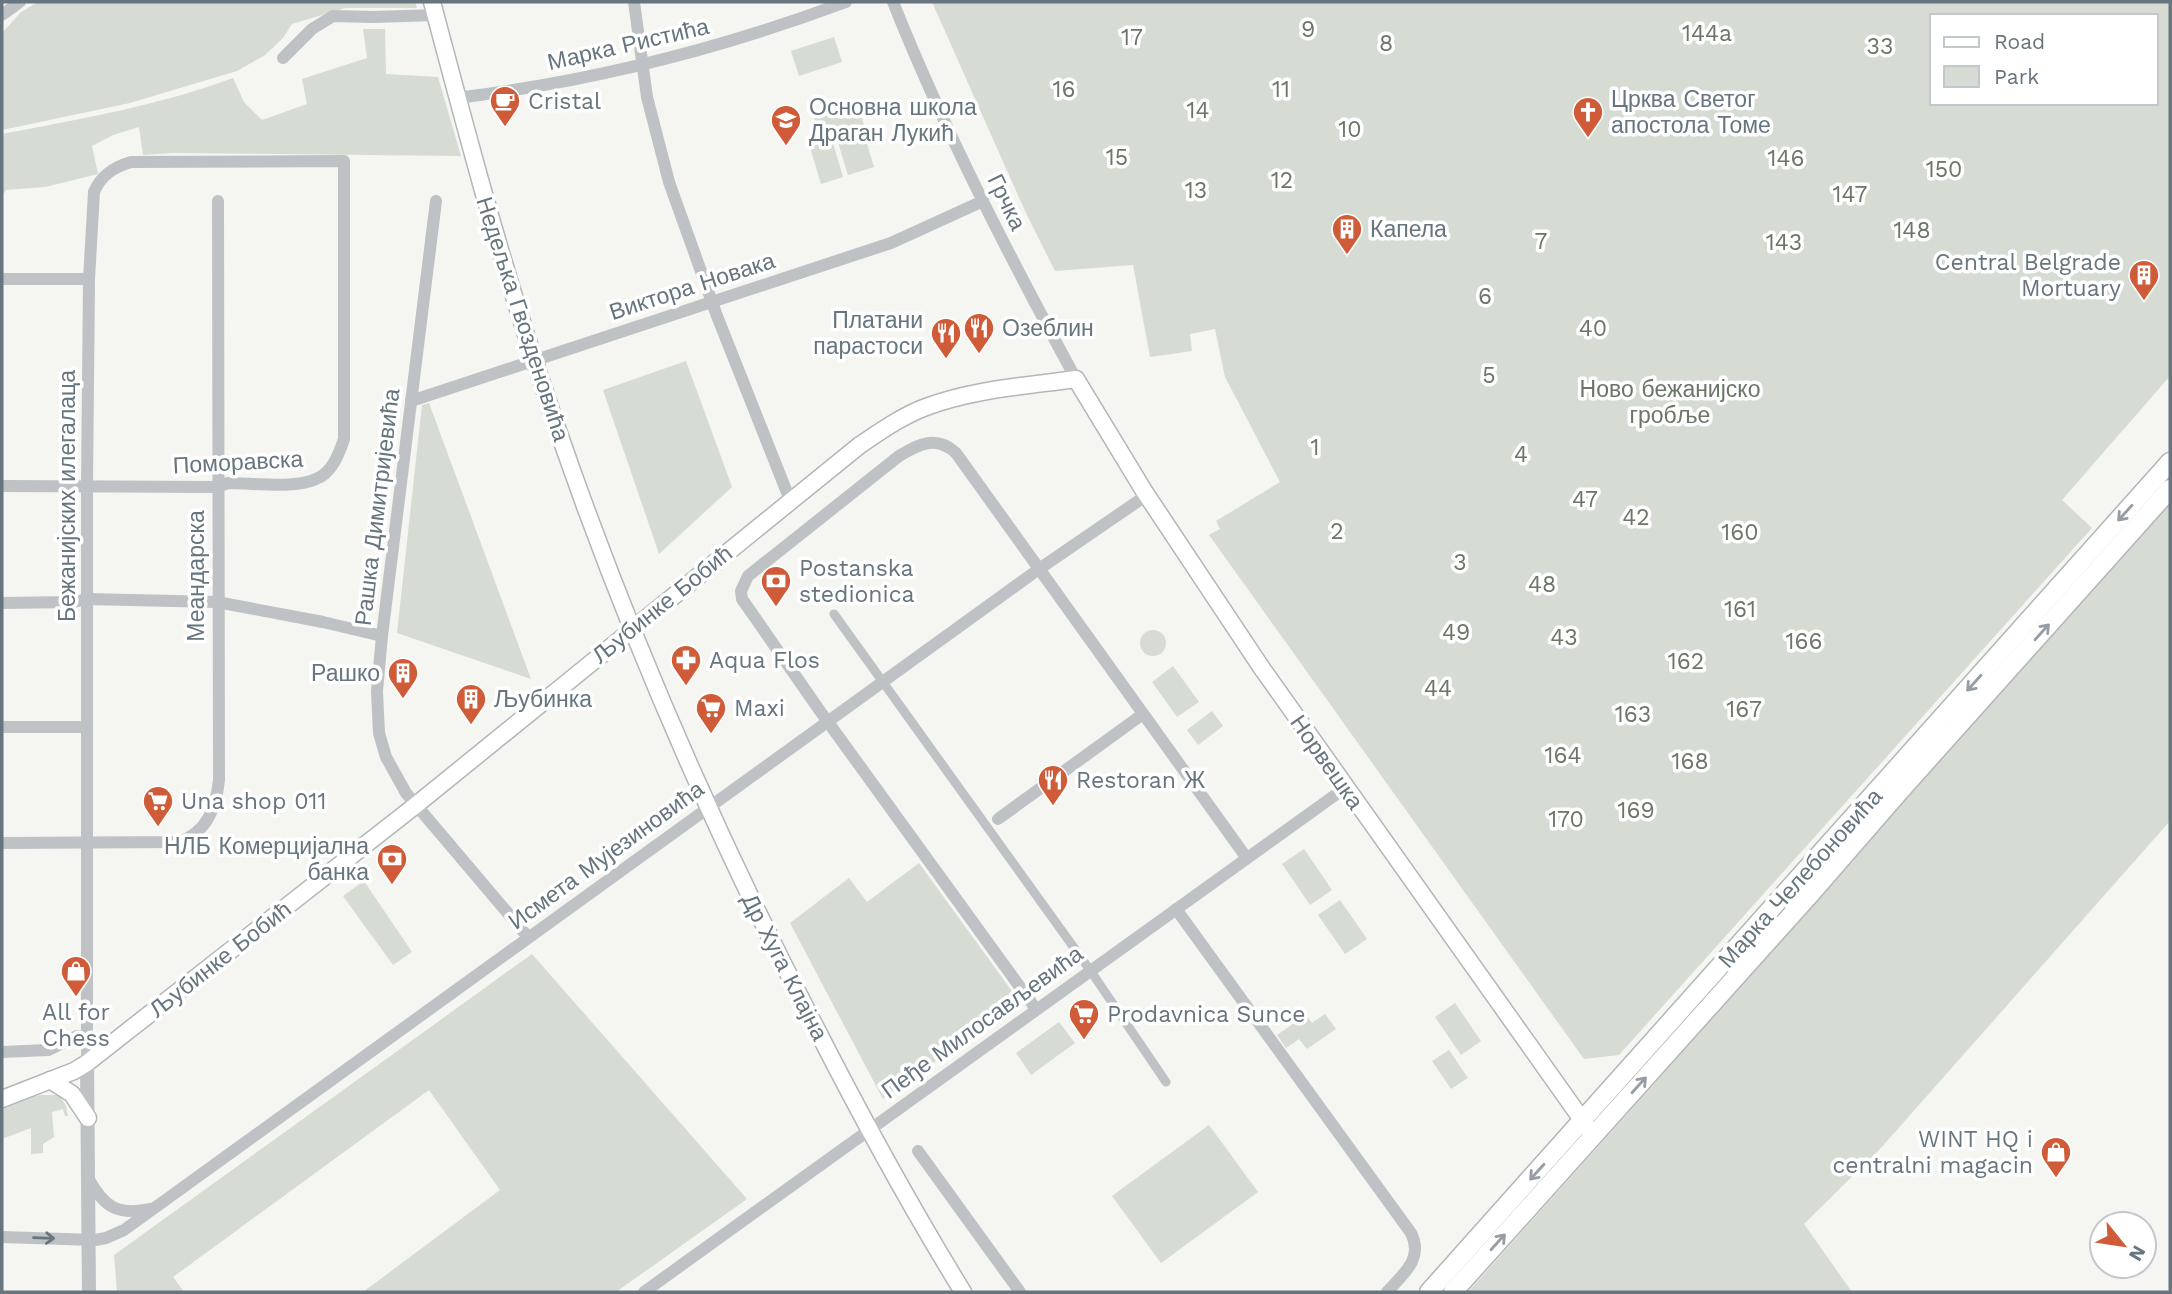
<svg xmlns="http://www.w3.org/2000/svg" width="2172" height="1294" viewBox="0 0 2172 1294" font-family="'Work Sans',sans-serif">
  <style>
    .green { fill: #d6dbd3; fill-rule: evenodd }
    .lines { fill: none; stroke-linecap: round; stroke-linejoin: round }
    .secondary-casing { stroke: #b1b6b9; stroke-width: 19 }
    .primary-casing { stroke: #b2b6b9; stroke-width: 21 }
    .pedestrian { stroke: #bec2c5; stroke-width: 9 }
    .minor { stroke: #bec2c5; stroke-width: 12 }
    .tertiary { stroke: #bec2c5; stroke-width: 14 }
    .secondary { stroke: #fff; stroke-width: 16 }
    .primary { stroke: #fff; stroke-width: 18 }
    .oneway { stroke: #959ea5 }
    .oneway2 { stroke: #67757f }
    .labels { text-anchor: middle; stroke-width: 7; stroke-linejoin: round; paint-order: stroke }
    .park-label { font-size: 23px; fill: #697765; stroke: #fff }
    .street-label { font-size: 23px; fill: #67757f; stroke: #fff }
    .poi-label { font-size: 23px; fill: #67757f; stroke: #fff; text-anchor: start }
  </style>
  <rect width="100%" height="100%" fill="#f5f5f2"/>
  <g class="green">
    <polygon points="38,2 415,2 417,8 345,8 292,24 283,38 265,55 237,71 130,103 2,130 2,33 21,12"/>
    <path d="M932 2H2170V376L2062 500 2092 528 1619 1055 1584 1059 1209 535 1220 529 1216 521 1280 482 1225 377 1215 329 1190 334 1192 351 1150 357 1133 265 1055 271 1025 211ZM1932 16H2156V103H1932Z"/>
    <path d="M363 29H385L386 74 438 77 461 156 173 153 143 155 139 127 113 135 92 146 98 174 45 187 6 190 2 196V134C80 119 158 106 233 78L244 102 262 120 307 104 302 79 367 58Z"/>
    <polygon points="834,37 842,62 799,76 791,51"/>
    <polygon points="856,100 864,125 820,139 813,114"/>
    <polygon points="863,131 874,167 848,175 837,139"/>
    <polygon points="832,140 843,177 821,184 810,147"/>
    <polygon points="686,361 732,487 659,554 603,390"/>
    <polygon points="429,403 531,679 397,633 422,405"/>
    <polygon points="2170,493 2170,821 1880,1149 1804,1224 1852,1292 1468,1292 1655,1083"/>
    <circle cx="1153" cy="643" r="13"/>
    <polygon points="1173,666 1199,702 1177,717 1152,682"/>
    <polygon points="1212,711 1223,726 1198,745 1187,730"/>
    <polygon points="1304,849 1332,890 1310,905 1282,864"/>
    <polygon points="919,863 1019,1001 883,1099 790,923 849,878 867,902"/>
    <polygon points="364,881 412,952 393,965 343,896"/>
    <polygon points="1340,900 1367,939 1345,954 1318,915"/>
    <polygon points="532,954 747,1199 616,1292 363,1292 500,1190 429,1090 173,1277 184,1292 117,1292 114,1255"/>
    <polygon points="1455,1003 1481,1041 1461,1055 1435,1017"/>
    <polygon points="1325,1014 1336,1029 1307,1049 1299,1039 1286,1048 1277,1035 1306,1015 1312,1023"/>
    <polygon points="1059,1022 1075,1043 1031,1075 1016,1053"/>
    <polygon points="1449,1050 1468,1078 1451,1089 1432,1061"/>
    <polygon points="41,1095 59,1095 66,1106 68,1116 65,1116 63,1109 52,1112 54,1137 43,1144 43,1153 31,1154 31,1128 2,1139 2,1108 23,1098"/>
    <polygon points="1209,1125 1258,1192 1161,1263 1112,1196"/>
  </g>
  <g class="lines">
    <g class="secondary-casing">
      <g id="secondary">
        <path d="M432 2C463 118 493 233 530 347 606 582 702 809 816 1028 862 1118 910 1206 963 1292"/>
        <polyline points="50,1080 72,1094 88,1118"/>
        <path d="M2 1099 74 1071 87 1063 416 805 860 445C881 431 902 416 926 407 974 389 1026 386 1076 379L1144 491 1261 667 1590 1131"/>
      </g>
    </g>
    <g class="primary-casing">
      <g id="primary">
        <polyline points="1429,1292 2170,462"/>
        <polyline points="1453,1292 1813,891 1898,793 2170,489"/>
      </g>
    </g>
    <polyline class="pedestrian" points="834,614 1090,970 1166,1082"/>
    <g class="minor">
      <polyline points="634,2 647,97 669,182 717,316 790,500"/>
      <path d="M893 2C945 132 1009 256 1076 379"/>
      <polyline points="2,15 20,2"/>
      <polyline points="283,58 312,29 333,16 373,17 436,15"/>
      <path d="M456 98C590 82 720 49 846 2"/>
      <polyline points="436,201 382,636 377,691 378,713 379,733 386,757 406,793 528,937"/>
      <polyline points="2,279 89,279"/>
      <polyline points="411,401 891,243 983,201"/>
      <path d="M2 486 217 487 228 483C252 483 295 489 316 479 332 473 339 454 344 439V161L131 162C114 167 101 175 94 192L89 279 87 486V1063"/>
      <polyline points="2,603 74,602 87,599 217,602 323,622 382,636"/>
      <polyline points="2,727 87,727"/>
      <polyline points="998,819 1143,714"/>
      <path d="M2 843 178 842C207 833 216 808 219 780L218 201"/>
      <path d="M1176 909 1411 1233C1424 1259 1403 1274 1387 1292"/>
      <path d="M1036 1009 820 711 742 599 741 591 748 576 899 456C919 444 936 435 956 453L1246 857"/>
      <polyline points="2,1052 48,1050 77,1036 87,1036"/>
      <polyline points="918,1151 1020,1292"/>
      <path d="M88 1178C104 1207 117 1216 151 1209"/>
      <polyline points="2,1237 95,1240 106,1238 124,1230 1039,569 1147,495"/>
      <polyline points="644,1292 1345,788"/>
    </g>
    <polyline class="tertiary" points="87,1063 89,1292"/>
    <use href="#secondary" class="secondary"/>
    <use href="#primary" class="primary"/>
  </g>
  <defs><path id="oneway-shaft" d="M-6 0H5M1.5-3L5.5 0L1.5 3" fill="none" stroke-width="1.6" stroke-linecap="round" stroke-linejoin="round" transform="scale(1.75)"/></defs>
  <g class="oneway">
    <use href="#oneway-shaft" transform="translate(2125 513) rotate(132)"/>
    <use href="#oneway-shaft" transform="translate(2042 632) rotate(-48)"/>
    <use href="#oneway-shaft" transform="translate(1974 683) rotate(132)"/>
    <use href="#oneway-shaft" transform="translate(1639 1085) rotate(-48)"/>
    <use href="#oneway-shaft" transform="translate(1537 1172) rotate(132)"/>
    <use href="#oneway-shaft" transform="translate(1498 1242) rotate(-48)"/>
  </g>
  <use class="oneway2" href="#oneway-shaft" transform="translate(44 1238) rotate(2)"/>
  <defs>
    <g id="cafe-pin" transform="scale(1.575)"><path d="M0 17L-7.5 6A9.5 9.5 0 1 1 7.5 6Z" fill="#cf5b38" stroke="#fff"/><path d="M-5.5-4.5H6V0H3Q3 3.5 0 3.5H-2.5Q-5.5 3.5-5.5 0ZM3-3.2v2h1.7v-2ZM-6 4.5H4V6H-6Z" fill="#fff"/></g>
    <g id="church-pin" transform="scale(1.575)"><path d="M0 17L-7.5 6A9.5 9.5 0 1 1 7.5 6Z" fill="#cf5b38" stroke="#fff"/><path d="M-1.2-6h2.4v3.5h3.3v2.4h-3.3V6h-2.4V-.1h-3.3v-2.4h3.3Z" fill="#fff"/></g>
    <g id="school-pin" transform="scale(1.575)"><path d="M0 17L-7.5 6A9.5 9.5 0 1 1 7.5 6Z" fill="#cf5b38" stroke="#fff"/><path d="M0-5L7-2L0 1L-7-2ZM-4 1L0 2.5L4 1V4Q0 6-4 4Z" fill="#fff"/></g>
    <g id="building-pin" transform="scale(1.575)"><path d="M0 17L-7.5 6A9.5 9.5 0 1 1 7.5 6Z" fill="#cf5b38" stroke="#fff"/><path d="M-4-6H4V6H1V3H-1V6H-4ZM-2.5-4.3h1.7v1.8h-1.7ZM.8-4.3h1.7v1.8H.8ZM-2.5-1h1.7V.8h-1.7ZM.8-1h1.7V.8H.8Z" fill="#fff"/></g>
    <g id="restaurant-pin" transform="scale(1.575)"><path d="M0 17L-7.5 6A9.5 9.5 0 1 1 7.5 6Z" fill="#cf5b38" stroke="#fff"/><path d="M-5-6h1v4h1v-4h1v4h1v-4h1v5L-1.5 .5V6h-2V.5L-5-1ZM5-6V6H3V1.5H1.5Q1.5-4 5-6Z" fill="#fff"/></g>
    <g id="bank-pin" transform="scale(1.575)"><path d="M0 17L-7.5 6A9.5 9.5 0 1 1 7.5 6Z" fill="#cf5b38" stroke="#fff"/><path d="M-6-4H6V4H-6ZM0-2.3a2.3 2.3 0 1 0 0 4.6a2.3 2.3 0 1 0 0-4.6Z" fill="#fff"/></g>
    <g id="pharmacy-pin" transform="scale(1.575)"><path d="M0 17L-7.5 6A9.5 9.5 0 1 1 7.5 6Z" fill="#cf5b38" stroke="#fff"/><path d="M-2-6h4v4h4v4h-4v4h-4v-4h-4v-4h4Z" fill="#fff"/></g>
    <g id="supermarket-pin" transform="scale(1.575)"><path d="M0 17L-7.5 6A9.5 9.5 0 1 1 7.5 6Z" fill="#cf5b38" stroke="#fff"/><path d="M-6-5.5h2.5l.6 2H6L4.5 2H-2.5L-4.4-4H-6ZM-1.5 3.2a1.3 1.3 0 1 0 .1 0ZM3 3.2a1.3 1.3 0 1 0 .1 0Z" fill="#fff"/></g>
    <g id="shop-pin" transform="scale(1.575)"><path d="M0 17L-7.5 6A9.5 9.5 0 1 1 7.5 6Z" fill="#cf5b38" stroke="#fff"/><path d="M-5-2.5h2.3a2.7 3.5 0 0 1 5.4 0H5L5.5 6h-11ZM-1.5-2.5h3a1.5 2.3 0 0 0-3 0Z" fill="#fff"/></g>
  </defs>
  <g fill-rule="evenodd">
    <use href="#cafe-pin" x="505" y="101"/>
    <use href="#church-pin" x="1588" y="112"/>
    <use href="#school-pin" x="786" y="120"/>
    <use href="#building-pin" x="1347" y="229"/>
    <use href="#building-pin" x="2144" y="275"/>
    <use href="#restaurant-pin" x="979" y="328"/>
    <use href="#restaurant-pin" x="946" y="333"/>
    <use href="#bank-pin" x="776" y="581"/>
    <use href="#pharmacy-pin" x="686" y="660"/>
    <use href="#building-pin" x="403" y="673"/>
    <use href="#building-pin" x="471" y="699"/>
    <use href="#supermarket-pin" x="711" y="708"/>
    <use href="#restaurant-pin" x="1053" y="780"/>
    <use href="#supermarket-pin" x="158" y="801"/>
    <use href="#bank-pin" x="392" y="859"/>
    <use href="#shop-pin" x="76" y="971"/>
    <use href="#supermarket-pin" x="1084" y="1014"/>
    <use href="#shop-pin" x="2056" y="1152"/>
  </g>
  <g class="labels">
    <g class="park-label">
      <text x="1308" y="37">9</text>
      <text x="1707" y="41">144a</text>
      <text x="1132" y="45">17</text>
      <text x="1386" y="51">8</text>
      <text x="1880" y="54">33</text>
      <text x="1064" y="97">16</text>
      <text x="1281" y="97">11</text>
      <text x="1198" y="118">14</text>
      <text x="1350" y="137">10</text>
      <text x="1117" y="165">15</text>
      <text x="1786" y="166">146</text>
      <text x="1944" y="177">150</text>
      <text x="1282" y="188">12</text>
      <text x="1196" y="198">13</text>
      <text x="1850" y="202">147</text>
      <text x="1912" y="238">148</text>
      <text x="1541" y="249">7</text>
      <text x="1784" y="250">143</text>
      <text x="1485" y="304">6</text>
      <text x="1593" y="336">40</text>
      <text x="1489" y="383">5</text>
      <text x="1670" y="397">Ново бежанијско<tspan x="1670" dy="26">гробље</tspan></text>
      <text x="1315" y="455">1</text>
      <text x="1521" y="462">4</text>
      <text x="1585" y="507">47</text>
      <text x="1636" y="525">42</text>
      <text x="1337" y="539">2</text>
      <text x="1740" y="540">160</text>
      <text x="1460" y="570">3</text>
      <text x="1542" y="592">48</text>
      <text x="1740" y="617">161</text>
      <text x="1456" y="640">49</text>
      <text x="1564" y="645">43</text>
      <text x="1804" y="649">166</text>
      <text x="1686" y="669">162</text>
      <text x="1438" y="696">44</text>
      <text x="1744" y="717">167</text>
      <text x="1633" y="722">163</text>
      <text x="1563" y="763">164</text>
      <text x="1690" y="769">168</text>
      <text x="1636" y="818">169</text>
      <text x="1566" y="827">170</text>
    </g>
    <g class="street-label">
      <text transform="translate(628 44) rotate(-13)" y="8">Марка Ристића</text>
      <text transform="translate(1007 202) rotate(64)" y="8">Грчка</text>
      <text transform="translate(692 286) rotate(-18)" y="8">Виктора Новака</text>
      <text transform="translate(523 319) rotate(72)" y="8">Недељка Гвозденовића</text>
      <text transform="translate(238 462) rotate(-3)" y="8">Поморавска</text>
      <text transform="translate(67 496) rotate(-90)" y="8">Бежанијских илегалаца</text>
      <text transform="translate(377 507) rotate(-83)" y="8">Рашка Димитријевића</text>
      <text transform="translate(196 576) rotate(-90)" y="8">Меандарска</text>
      <text transform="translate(662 604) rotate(-39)" y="8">Љубинке Бобић</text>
      <text transform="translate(1327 762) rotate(55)" y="8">Норвешка</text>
      <text transform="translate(606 855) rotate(-36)" y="8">Исмета Мујезиновића</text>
      <text transform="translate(1800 878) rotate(-48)" y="8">Марка Челебоновића</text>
      <text transform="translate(220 959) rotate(-38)" y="8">Љубинке Бобић</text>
      <text transform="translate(785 967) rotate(63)" y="8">Др Хуга Клајна</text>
      <text transform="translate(982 1022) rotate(-36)" y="8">Пеђе Милосављевића</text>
    </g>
    <g class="poi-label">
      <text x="1611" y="107">Црква Светог<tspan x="1611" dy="26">апостола Томе</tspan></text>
      <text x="528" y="109">Cristal</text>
      <text x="809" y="115">Основна школа<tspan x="809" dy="26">Драган Лукић</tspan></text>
      <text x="1370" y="237">Капела</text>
      <text x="2121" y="270" text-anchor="end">Central Belgrade<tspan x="2121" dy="26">Mortuary</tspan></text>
      <text x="923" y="328" text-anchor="end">Платани<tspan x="923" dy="26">парастоси</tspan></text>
      <text x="1002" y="336">Озеблин</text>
      <text x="799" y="576">Postanska<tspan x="799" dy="26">stedionica</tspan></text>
      <text x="709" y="668">Aqua Flos</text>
      <text x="380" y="681" text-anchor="end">Рашко</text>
      <text x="494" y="707">Љубинка</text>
      <text x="734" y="716">Maxi</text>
      <text x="1076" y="788">Restoran Ж</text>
      <text x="181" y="809">Una shop 011</text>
      <text x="369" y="854" text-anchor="end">НЛБ Комерцијална<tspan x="369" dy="26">банка</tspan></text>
      <text x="76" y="1020" text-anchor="middle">All for<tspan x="76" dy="26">Chess</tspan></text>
      <text x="1107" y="1022">Prodavnica Sunce</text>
      <text x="2033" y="1147" text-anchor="end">WINT HQ i<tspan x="2033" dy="26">centralni magacin</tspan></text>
    </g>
  </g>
  <rect width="2172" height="1294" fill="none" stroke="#67757f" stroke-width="7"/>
  <rect x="1930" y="14" width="228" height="91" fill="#ffffff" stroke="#c2c8cc" stroke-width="2"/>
  <rect x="1944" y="37" width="35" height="10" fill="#ffffff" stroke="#c2c8cc" stroke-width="2"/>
  <text x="1994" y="49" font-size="21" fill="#67757f">Road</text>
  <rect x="1944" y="66" width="35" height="21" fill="#d6dbd3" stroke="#c2c8cc" stroke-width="2"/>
  <text x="1994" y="84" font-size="21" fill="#67757f">Park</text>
  <g transform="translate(2123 1245) rotate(120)"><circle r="33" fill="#ffffff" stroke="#c2c8cc" stroke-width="2"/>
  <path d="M0-5L12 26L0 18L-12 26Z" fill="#cf5b38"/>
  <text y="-10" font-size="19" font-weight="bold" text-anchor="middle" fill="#67757f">N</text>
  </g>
</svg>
